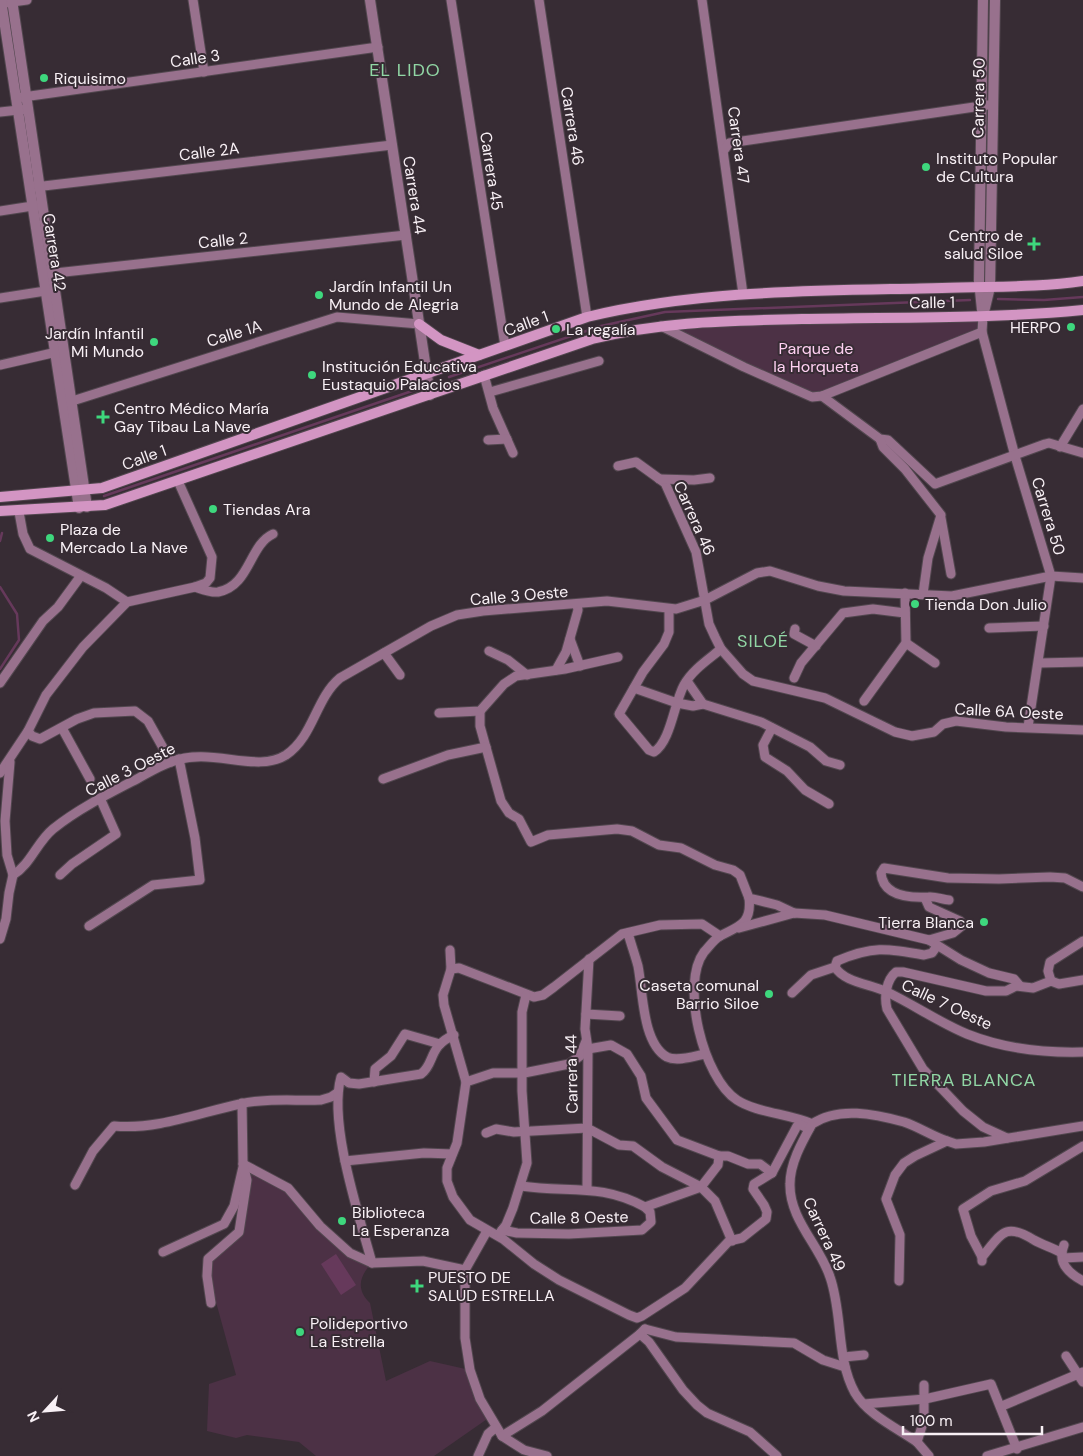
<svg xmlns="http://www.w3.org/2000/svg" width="1083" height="1456" viewBox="0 0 1083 1456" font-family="'DM Sans',sans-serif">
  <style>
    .green { fill: #4c3145 }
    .water { fill: #66395b }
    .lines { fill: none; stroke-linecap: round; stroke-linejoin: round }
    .stream { stroke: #66395b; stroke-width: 2.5 }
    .minor-casing { stroke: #52474f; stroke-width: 11 }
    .tertiary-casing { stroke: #52474f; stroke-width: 12 }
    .secondary-casing { stroke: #52474f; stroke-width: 12 }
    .minor { stroke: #98718d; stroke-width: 9 }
    .tertiary { stroke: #98718d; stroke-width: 10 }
    .secondary { stroke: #d395c3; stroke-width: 10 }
    .poi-dot { fill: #3ed77d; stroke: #372c34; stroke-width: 2 }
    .labels { text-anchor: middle; stroke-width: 4; stroke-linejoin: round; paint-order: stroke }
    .street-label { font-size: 16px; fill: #f8f0f5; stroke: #372c34 }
    .poi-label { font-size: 16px; fill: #f8f0f5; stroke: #372c34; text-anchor: start }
    .park-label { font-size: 16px; fill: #ffd1f2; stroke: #372c34 }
    .neighbourhood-label { font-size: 18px; letter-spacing: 1px; fill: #91d7a5; stroke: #372c34 }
  </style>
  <rect width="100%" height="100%" fill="#372c34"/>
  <g class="green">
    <polygon points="983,316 982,332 812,397 659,325"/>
    <path d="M243 1164 288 1188 350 1253 372 1263C359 1276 356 1290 370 1303L386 1381 430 1361 470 1370 490 1417 434 1456H316L299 1442 247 1435 236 1438 207 1431 209 1384 236 1375 216 1302 211 1303 208 1259 239 1232Z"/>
  </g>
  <polygon class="water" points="336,1254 356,1285 341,1295 321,1264"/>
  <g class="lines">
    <g class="stream">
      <polyline points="998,299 1044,300 1083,297"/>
      <polyline points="449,377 601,326 665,312 970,300"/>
      <polyline points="104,496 415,390"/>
      <polyline points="0,541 2,533"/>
      <polyline points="0,587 17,614 19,640 0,669"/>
    </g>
    <g class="minor-casing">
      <g id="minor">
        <polyline points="193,0 204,72"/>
        <polyline points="451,0 505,346"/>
        <polyline points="539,0 587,317"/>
        <polyline points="702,0 743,294"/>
        <polyline points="5,3 27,0"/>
        <polyline points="16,98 378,47"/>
        <polyline points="0,112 28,109"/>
        <polyline points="725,149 729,143 988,105"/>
        <polyline points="35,187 392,145"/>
        <polyline points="0,211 39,205"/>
        <polyline points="46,274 406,235"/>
        <polyline points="0,298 52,290"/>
        <polyline points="983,316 982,332 1015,456 1051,576 1028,727"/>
        <polyline points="661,326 744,367 812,397 822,396 982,332"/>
        <polyline points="0,365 61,351"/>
        <polyline points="484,375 493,408 513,453"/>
        <polyline points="490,392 599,361"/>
        <polyline points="822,396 880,439 888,440 935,484 1045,444 1049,443 1083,453"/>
        <polyline points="66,403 337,317 419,324"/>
        <polyline points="880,439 883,447 905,469 941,515 928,558 923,594"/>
        <polyline points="488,440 507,439"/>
        <polyline points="1060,447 1083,409"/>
        <polyline points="618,466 636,462 665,483 696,552 709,624 715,637 721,649 743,674 753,681 825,698 895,732 912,736 934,732 943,724 956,721 1006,727 1083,730"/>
        <polyline points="659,479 694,480 710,478"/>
        <polyline points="19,512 23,534 30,549 106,588 127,602"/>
        <polyline points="941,518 951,574"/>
        <path d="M195 587C201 589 211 593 218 592 250 586 249 545 273 534"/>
        <path d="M669 609V632L664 644 643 672 619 714 649 750 654 752C671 741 674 703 684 685 692 670 709 659 721 649"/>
        <polyline points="989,628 1044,626"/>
        <polyline points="795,629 794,634 816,646"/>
        <polyline points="570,639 580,666"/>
        <polyline points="906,643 935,663"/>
        <polyline points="489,651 508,660 527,675"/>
        <polyline points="384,653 400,675"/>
        <polyline points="1040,663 1083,662"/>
        <polyline points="556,670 566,652 578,610 577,605"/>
        <polyline points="794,678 801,663 843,613 873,609 905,613"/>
        <polyline points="687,681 703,704"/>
        <polyline points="0,683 43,621 58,607 80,577"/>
        <polyline points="634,688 677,703 693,706 703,704 761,722 810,747 826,761 840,765"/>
        <polyline points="864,701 906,643 905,593"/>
        <polyline points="480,711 480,726 501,801 509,813 519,819 531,842 548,835 617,829 632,831 659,845 681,848 715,865 733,870 740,875 749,898 777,905 794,913"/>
        <polyline points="439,713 480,711 504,684 516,676 565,669 618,657"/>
        <polyline points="62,728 90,779"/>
        <polyline points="772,728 763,745 765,757 787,771 805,790 829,804"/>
        <polyline points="28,731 32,736 40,739 77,719 94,713 135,711 148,721 171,762"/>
        <polyline points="0,773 28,731 46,695 83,647 127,602 195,587 206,583 210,578 212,557 178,481"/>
        <polyline points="383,779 448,755 486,747"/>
        <path d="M13 875C31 864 37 842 53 829 78 809 108 794 137 779 148 773 159 766 171 762 211 746 256 774 286 755 314 736 315 699 340 678L431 626 457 615 483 611 607 601 676 609 705 600 757 573 770 571 818 586 844 591 952 596 1051 576 1083 578"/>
        <polyline points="60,875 72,864 116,834 100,798"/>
        <path d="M749 898C752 924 739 926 720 936 714 939 709 947 704 952 680 984 703 1078 737 1100 755 1112 788 1114 810 1123"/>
        <polyline points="925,898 929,907 960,921 963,925 953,933 929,940"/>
        <path d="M949 900C943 900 935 896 929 897 912 898 883 897 881 873L884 868 948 878 999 879 1050 877 1065 878 1083 887"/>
        <polyline points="89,926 153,885 200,880 195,838 179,759"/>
        <polyline points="739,928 794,913 825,915 929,940 961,960 989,973 1014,979 1020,986"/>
        <path d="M628 933C631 944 635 955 638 966 643 991 642 1043 667 1057 677 1062 695 1056 705 1054"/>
        <polyline points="0,939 6,919 9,893 13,875 7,855 5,821 10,762"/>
        <polyline points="450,950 451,969 443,995 444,1005 466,1082 457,1143 447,1168 447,1181 453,1197 470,1220 503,1239 534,1264 559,1280 629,1315 637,1318 642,1316 685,1288 729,1241 742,1238 766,1219 767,1212 764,1205 753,1189 754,1184 772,1173 797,1126 801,1125 809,1129"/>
        <path d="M835 967C844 982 869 984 885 991 913 1004 938 1022 967 1034 1002 1048 1045 1053 1083 1052"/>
        <polyline points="451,969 459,968 534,997 543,995 554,987 622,934 660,925 702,924 720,936"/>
        <polyline points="1051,981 1048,971 1050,962 1083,941"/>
        <path d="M792 993 811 975 835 967 837 961C872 946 886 948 924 955L932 953 937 946"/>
        <polyline points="586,1014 620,1016"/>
        <polyline points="588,1049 611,1045 627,1054 641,1076 646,1098 677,1140 719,1156"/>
        <polyline points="374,1082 375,1069 391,1056 405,1034 440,1044"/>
        <polyline points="466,1082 493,1073 524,1073 569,1064 580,1056 586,1041"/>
        <polyline points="486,1133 496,1129 514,1132 587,1128 619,1145 633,1146 662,1167 701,1187 715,1201 732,1241"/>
        <path d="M1007 1138 983 1127 963 1111 923 1069 887 1009C884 997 886 980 896 972H903L986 991H1006L1016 986 1033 988 1051 981 1059 984 1083 980"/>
        <polyline points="345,1161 424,1153 452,1154"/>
        <polyline points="243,1164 288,1188 320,1226 350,1253 372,1263 423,1261 465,1270"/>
        <path d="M75 1185 93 1151 114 1126C157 1130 198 1113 240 1104 265 1098 295 1101 321 1100L331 1097 337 1093"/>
        <path d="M521 1186C568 1193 601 1183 645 1207"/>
        <polyline points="587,1189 588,1049 585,1029 589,959"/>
        <polyline points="502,1230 517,1233 569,1234 642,1230 651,1222 650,1212 645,1207 701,1187 718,1165 719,1156 728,1156 748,1164 760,1164 772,1173"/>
        <polyline points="487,1231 465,1270 465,1338 470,1370 480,1399 502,1436 524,1450 547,1456"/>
        <polyline points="499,1234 506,1225 513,1208 527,1163 522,1091 522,1012 526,995"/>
        <path d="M1064 1245C1057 1262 1068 1273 1083 1281"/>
        <polyline points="163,1252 224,1224 234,1206 243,1167"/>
        <polyline points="982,1257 971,1236 963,1209 991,1191 1025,1181 1083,1146"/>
        <polyline points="1063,1258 1083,1257"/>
        <path d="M982 1261V1257C1002 1233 1005 1222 1034 1240 1043 1245 1053 1248 1062 1253"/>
        <path d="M372 1263C359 1215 328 1123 341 1077L349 1083 359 1084 421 1074C435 1064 428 1046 454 1035"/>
        <polyline points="899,1281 900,1235 886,1199 895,1175 904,1163 915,1156 947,1141 956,1144 984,1142 1083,1126"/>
        <polyline points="211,1303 207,1276 208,1259 239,1232 247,1180 243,1164 242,1103"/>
        <polyline points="645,1329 676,1337 794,1343 823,1360 845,1367"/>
        <polyline points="645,1329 640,1334 649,1342 683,1390 697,1405 707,1413 750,1432 777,1456"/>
        <polyline points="1066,1356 1083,1382"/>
        <polyline points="844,1357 864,1355"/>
        <polyline points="924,1385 924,1420 917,1442 929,1456"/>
        <polyline points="864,1404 925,1399 991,1384 1017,1449"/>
        <polyline points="1002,1406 1083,1372"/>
        <polyline points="502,1436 542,1411 640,1334"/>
        <path d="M917 1442C897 1428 868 1415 855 1393 836 1359 843 1314 830 1277 820 1246 789 1219 790 1184 790 1163 802 1142 812 1124 838 1106 875 1114 904 1122 919 1127 932 1136 947 1141"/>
        <polyline points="478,1456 488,1434 495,1428"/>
        <polyline points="987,1456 1083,1427"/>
      </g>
    </g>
    <g class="tertiary-casing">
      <g id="tertiary">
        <polyline points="1,0 79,508"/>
        <polyline points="12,0 87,507"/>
        <polyline points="370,0 430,395"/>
        <polyline points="982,310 979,281 983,0"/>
        <polyline points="983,316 990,287 995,0"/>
      </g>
    </g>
    <g class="secondary-casing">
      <g id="secondary">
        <polyline points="419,324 441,340 479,355"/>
        <path d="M0 497 102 488 587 317C703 289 824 291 942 288 989 286 1037 288 1083 281"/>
        <path d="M0 511 105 505 592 339C665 321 727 321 802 319 896 317 990 319 1083 310"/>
      </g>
    </g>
    <use href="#minor" class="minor"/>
    <use href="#tertiary" class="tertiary"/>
    <use href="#secondary" class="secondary"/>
  </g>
  <g class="poi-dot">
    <circle cx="44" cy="78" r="5"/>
    <circle cx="926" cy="167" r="5"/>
    <path d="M1031.5 236.5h5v5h5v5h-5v5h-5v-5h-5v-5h5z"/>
    <circle cx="319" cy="295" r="5"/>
    <circle cx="1071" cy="327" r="5"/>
    <circle cx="556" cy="329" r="5"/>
    <circle cx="154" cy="342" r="5"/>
    <circle cx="312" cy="375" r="5"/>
    <path d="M100.5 409.5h5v5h5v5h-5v5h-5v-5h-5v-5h5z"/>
    <circle cx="213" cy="509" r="5"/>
    <circle cx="50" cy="538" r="5"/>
    <circle cx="915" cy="604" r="5"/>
    <circle cx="984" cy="922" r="5"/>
    <circle cx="769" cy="994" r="5"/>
    <circle cx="342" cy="1221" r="5"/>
    <path d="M414.5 1278.5h5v5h5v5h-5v5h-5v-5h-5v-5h5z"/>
    <circle cx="300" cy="1332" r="5"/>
  </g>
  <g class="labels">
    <g class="street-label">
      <text transform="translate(195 58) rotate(-8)" y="6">Calle 3</text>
      <text transform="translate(978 98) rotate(-89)" y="6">Carrera 50</text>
      <text transform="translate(573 126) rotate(81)" y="6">Carrera 46</text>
      <text transform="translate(739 145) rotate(82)" y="6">Carrera 47</text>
      <text transform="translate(209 151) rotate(-7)" y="6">Calle 2A</text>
      <text transform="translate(492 171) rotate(81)" y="6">Carrera 45</text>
      <text transform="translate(415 195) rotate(81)" y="6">Carrera 44</text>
      <text transform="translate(223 240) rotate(-6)" y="6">Calle 2</text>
      <text transform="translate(55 252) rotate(81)" y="6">Carrera 42</text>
      <text transform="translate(932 302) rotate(-1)" y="6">Calle 1</text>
      <text transform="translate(526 323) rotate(-20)" y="6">Calle 1</text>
      <text transform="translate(234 333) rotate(-17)" y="6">Calle 1A</text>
      <text transform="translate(144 457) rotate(-20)" y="6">Calle 1</text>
      <text transform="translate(1049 516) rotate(73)" y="6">Carrera 50</text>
      <text transform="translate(695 518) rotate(66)" y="6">Carrera 46</text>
      <text transform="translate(519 595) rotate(-5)" y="6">Calle 3 Oeste</text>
      <text transform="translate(1009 711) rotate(3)" y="6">Calle 6A Oeste</text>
      <text transform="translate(130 769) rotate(-27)" y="6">Calle 3 Oeste</text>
      <text transform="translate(947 1004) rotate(25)" y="6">Calle 7 Oeste</text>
      <text transform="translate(571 1074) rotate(-91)" y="6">Carrera 44</text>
      <text transform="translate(579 1217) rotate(-1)" y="6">Calle 8 Oeste</text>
      <text transform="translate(825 1234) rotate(65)" y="6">Carrera 49</text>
    </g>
    <g class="poi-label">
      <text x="54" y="84">Riquisimo</text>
      <text x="936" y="164">Instituto Popular<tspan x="936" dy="18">de Cultura</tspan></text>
      <text x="1023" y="241" text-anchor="end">Centro de<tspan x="1023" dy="18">salud Siloe</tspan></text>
      <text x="329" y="292">Jardín Infantil Un<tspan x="329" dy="18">Mundo de Alegria</tspan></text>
      <text x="1061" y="333" text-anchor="end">HERPO</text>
      <text x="566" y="335">La regalía</text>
      <text x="144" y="339" text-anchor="end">Jardín Infantil<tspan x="144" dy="18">Mi Mundo</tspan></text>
      <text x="322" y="372">Institución Educativa<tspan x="322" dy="18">Eustaquio Palacios</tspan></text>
      <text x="114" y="414">Centro Médico María<tspan x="114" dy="18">Gay Tibau La Nave</tspan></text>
      <text x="223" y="515">Tiendas Ara</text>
      <text x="60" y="535">Plaza de<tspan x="60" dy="18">Mercado La Nave</tspan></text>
      <text x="925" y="610">Tienda Don Julio</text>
      <text x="974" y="928" text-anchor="end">Tierra Blanca</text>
      <text x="759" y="991" text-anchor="end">Caseta comunal<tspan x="759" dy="18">Barrio Siloe</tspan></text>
      <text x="352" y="1218">Biblioteca<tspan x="352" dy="18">La Esperanza</tspan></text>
      <text x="428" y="1283">PUESTO DE<tspan x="428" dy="18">SALUD ESTRELLA</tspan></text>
      <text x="310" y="1329">Polideportivo<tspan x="310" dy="18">La Estrella</tspan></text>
    </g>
    <g class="park-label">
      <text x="816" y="354">Parque de<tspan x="816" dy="18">la Horqueta</tspan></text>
    </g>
    <g class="neighbourhood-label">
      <text x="405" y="76">EL LIDO</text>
      <text x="763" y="647">SILOÉ</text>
      <text x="964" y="1086">TIERRA BLANCA</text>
    </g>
  </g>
  <g transform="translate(45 1411) rotate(244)" stroke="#372c34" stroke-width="4" paint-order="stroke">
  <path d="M0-4L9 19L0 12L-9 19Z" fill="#f8f0f5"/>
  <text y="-8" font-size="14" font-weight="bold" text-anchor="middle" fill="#f8f0f5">N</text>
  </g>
  <path d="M903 1426v8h139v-8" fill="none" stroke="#f8f0f5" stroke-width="2.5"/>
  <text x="910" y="1426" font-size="15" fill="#f8f0f5" stroke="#372c34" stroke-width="4" paint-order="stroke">100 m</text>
</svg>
